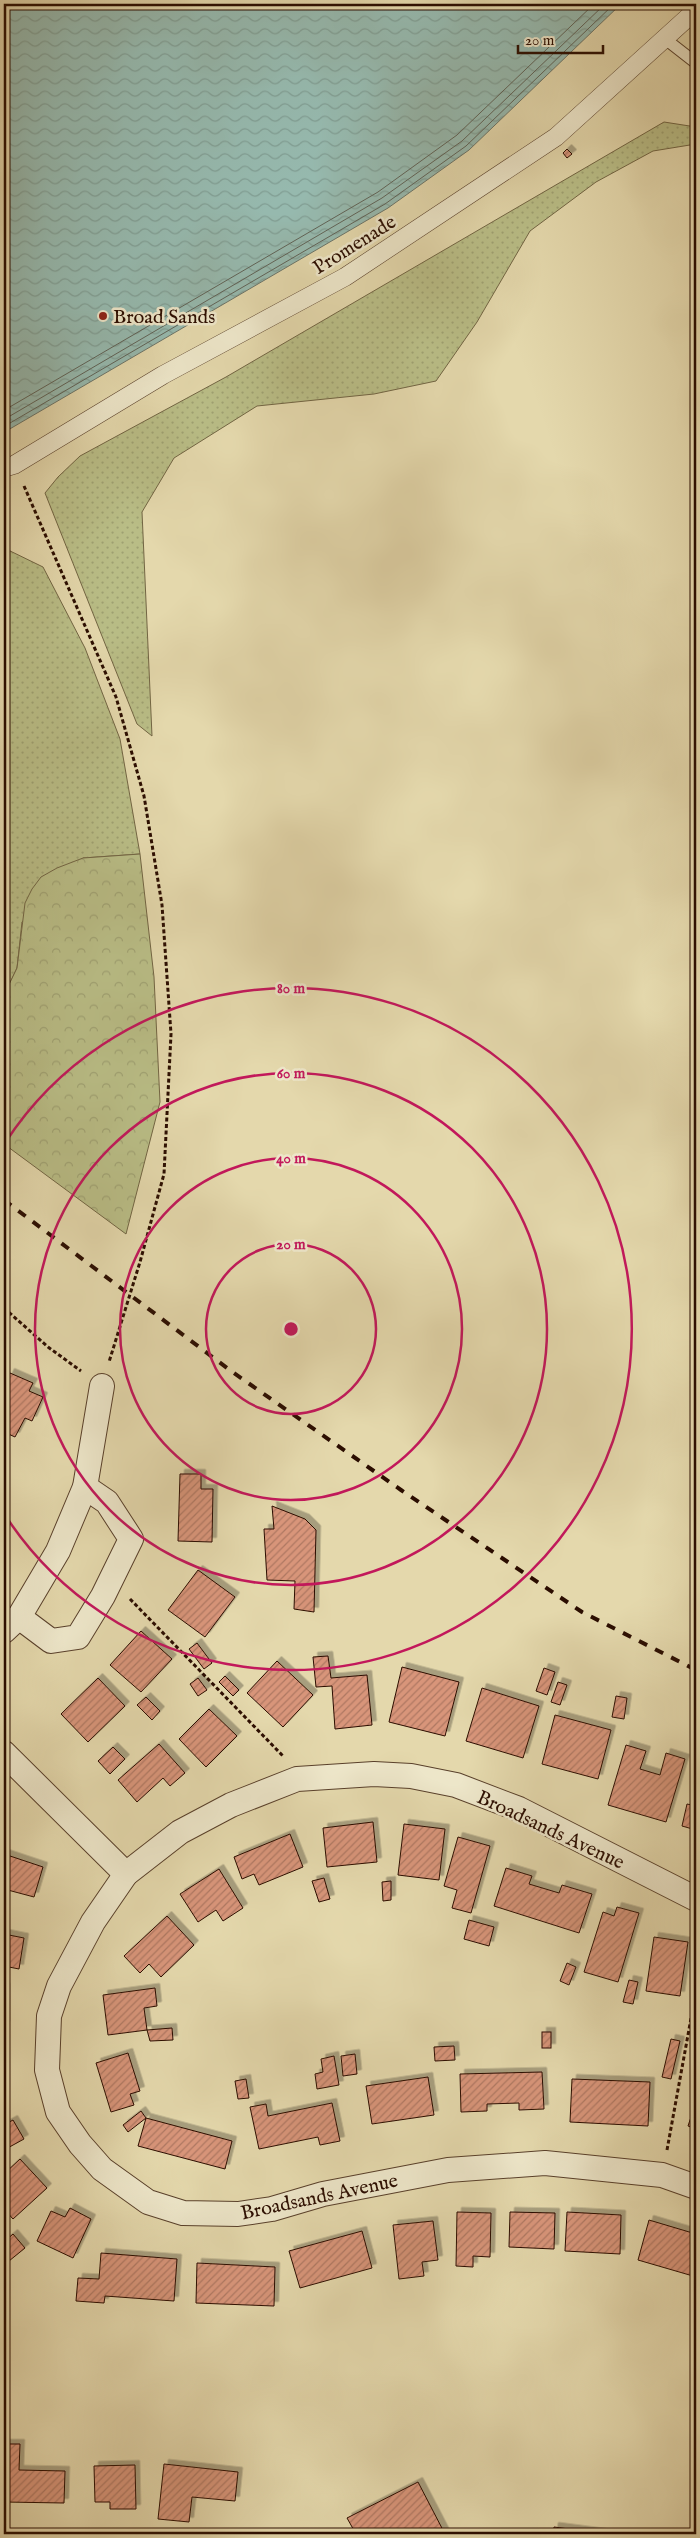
<svg xmlns="http://www.w3.org/2000/svg" width="700" height="2538" viewBox="0 0 700 2538" font-family="'IM FELL English',serif">
  <style>
    .grass { fill: url(#grass-dots); stroke: #726543 }
    .forest { fill: url(#forest-crowns); stroke: #726543 }
    .water { fill: url(#water-waves); stroke: #6b7468 }
    .lines { fill: none; stroke-linecap: round; stroke-linejoin: round }
    .shore { stroke: #606357; stroke-width: 1 }
    .building { fill: url(#building-hatch); stroke: #2b0d00; filter: url(#shadow) }
    .service-casing { stroke: #59402b; stroke-width: 13 }
    .pedestrian-casing { stroke: #59402b; stroke-width: 19 }
    .minor-casing { stroke: #59402b; stroke-width: 26 }
    .path { stroke: #2b0d00; stroke-width: 3; stroke-dasharray: 4 2.5; stroke-linecap: butt }
    .service { stroke: #ede6c9; stroke-width: 11 }
    .pedestrian { stroke: #ede6c9; stroke-width: 18 }
    .minor { stroke: #ede6c9; stroke-width: 24 }
    .rail { stroke: #2b0d00; stroke-width: 4; stroke-dasharray: 9 9; stroke-linecap: butt }
    .ring { fill: none; stroke: #c2185b; stroke-width: 2.5 }
    .poi-dot { fill: #8f2418; stroke: #ede6c9; stroke-width: 2 }
    .labels { text-anchor: middle; stroke-width: 5; stroke-linejoin: round; paint-order: stroke }
    .street-label { font-size: 20px; fill: #2b0d00; stroke: #ede6c9 }
    .poi-label { font-size: 20px; fill: #2b0d00; stroke: #ede6c9; text-anchor: start }
    .centre { fill: #c2185b; stroke: #ede6c9; stroke-width: 2.5 }
    .ring-label { font-size: 15px; text-anchor: middle; font-weight: bold; fill: #c2185b; stroke: #ede6c9; stroke-width: 5; stroke-linejoin: round; paint-order: stroke }
  </style>
  <defs>
    <pattern id="grass-dots" width="8" height="8" patternUnits="userSpaceOnUse" patternTransform="scale(1.25)"><rect width="8" height="8" fill="#b9bd86"/><path d="M2 2h.1M6 6h.1" fill="none" stroke="#9fa172" stroke-width="1.8" stroke-linecap="round"/></pattern>
    <pattern id="forest-crowns" width="20" height="18" patternUnits="userSpaceOnUse" patternTransform="scale(1.25)"><rect width="20" height="18" fill="#b9bd86"/><path d="M2 6a3 3 0 1 1 6 0M12 15a3 3 0 1 1 6 0" fill="none" stroke="#9fa172"/></pattern>
    <pattern id="water-waves" width="16" height="10" patternUnits="userSpaceOnUse" patternTransform="scale(1.25)"><rect width="16" height="10" fill="#96b9ae"/><path d="M0 5q4-4 8 0t8 0" fill="none" stroke="#819e94"/></pattern>
    <pattern id="building-hatch" width="6" height="6" patternUnits="userSpaceOnUse" patternTransform="scale(1.25)"><rect width="6" height="6" fill="#d8957a"/><path d="M-1 1l2-2M0 6l6-6M5 7l2-2" fill="none" stroke="#af7862"/></pattern>
    <filter id="shadow"><feDropShadow dx="4.5" dy="-4.5" stdDeviation="0" flood-color="#0004"/></filter>
  </defs>
  <rect width="100%" height="100%" fill="#e4d8ac"/>
  <filter id="stains"><feTurbulence type="fractalNoise" baseFrequency=".004" numOctaves="4"/><feColorMatrix values="0 0 0 0 .2 0 0 0 0 .09 0 0 0 0 .02 0 0 0 .5 -.17"/></filter>
  <radialGradient id="worn" r=".72"><stop offset=".6" stop-color="#630" stop-opacity="0"/><stop offset="1" stop-color="#630" stop-opacity=".3"/></radialGradient>
  <g class="grass">
    <polygon points="664,122 696,127 696,144 653,151 596,182 530,231 477,322 436,381 374,394 257,406 174,458 142,512 152,736 137,724 45,493 58,477 80,456 226,377"/>
    <polygon points="4,548 43,567 85,648 120,739 140,854 83,858 22,922 17,968 4,995"/>
  </g>
  <polygon class="forest" points="140,854 154,977 160,1102 126,1234 4,1144 4,995 17,968 25,903 32,889 41,877 57,868 83,858"/>
  <polygon class="water" points="4,4 621,4 469,150 388,208 8,430 4,424"/>
  <g class="lines">
    <g class="shore">
      <polyline points="4,409 8,408 378,192 457,135 594,4"/>
      <polyline points="4,416 10,416 382,198 462,141 605,4"/>
      <polyline points="4,422 10,423 385,204 466,146 614,4"/>
    </g>
  </g>
  <g class="building">
    <polygon points="567,149 572,154 567,158 563,153"/>
    <polygon points="10,1373 33,1383 29,1391 43,1397 32,1421 25,1418 15,1437 4,1432 4,1386"/>
    <polygon points="180,1474 201,1474 201,1489 213,1489 212,1542 178,1541"/>
    <polygon points="272,1506 305,1519 316,1530 314,1612 294,1609 295,1581 267,1580 264,1529 274,1529"/>
    <polygon points="198,1570 235,1597 205,1637 168,1610"/>
    <polygon points="141,1631 172,1659 141,1692 110,1665"/>
    <polygon points="197,1643 212,1663 204,1669 189,1649"/>
    <polygon points="328,1656 331,1678 367,1675 372,1725 335,1729 332,1686 316,1687 313,1657"/>
    <polygon points="277,1661 313,1695 283,1727 247,1693"/>
    <polygon points="402,1667 459,1682 445,1736 389,1722"/>
    <polygon points="544,1668 555,1672 547,1695 536,1691"/>
    <polygon points="225,1676 239,1690 233,1696 219,1682"/>
    <polygon points="98,1678 125,1706 88,1742 61,1714"/>
    <polygon points="198,1678 207,1690 198,1696 190,1684"/>
    <polygon points="558,1682 567,1685 560,1705 551,1702"/>
    <polygon points="482,1688 539,1706 523,1758 466,1741"/>
    <polygon points="616,1696 627,1698 624,1719 612,1717"/>
    <polygon points="146,1697 160,1711 152,1720 137,1705"/>
    <polygon points="209,1709 237,1736 206,1767 179,1739"/>
    <polygon points="555,1715 611,1730 598,1779 542,1764"/>
    <polygon points="159,1744 185,1773 170,1786 163,1778 137,1802 118,1780"/>
    <polygon points="626,1745 646,1751 640,1769 660,1775 666,1753 685,1759 666,1822 608,1805"/>
    <polygon points="113,1747 125,1759 110,1774 98,1761"/>
    <polygon points="687,1804 696,1806 696,1830 682,1826"/>
    <polygon points="373,1822 377,1862 327,1867 323,1828"/>
    <polygon points="404,1824 445,1829 439,1880 398,1875"/>
    <polygon points="290,1834 303,1867 259,1885 254,1874 242,1879 234,1857"/>
    <polygon points="458,1837 490,1846 471,1913 452,1908 457,1890 444,1886"/>
    <polygon points="4,1854 43,1867 34,1897 4,1889"/>
    <polygon points="506,1868 532,1876 529,1884 559,1893 562,1885 592,1894 579,1933 494,1906"/>
    <polygon points="219,1869 243,1908 223,1921 216,1910 198,1922 180,1894"/>
    <polygon points="324,1878 330,1899 319,1902 312,1881"/>
    <polygon points="391,1881 391,1900 383,1901 382,1882"/>
    <polygon points="617,1907 639,1913 618,1982 584,1972 603,1912 614,1916"/>
    <polygon points="167,1916 194,1945 161,1977 149,1964 140,1973 124,1956"/>
    <polygon points="469,1920 494,1927 489,1946 464,1939"/>
    <polygon points="4,1934 24,1938 19,1969 4,1966"/>
    <polygon points="654,1937 688,1942 680,1996 646,1991"/>
    <polygon points="567,1963 576,1967 569,1985 560,1981"/>
    <polygon points="629,1980 638,1982 633,2004 623,2002"/>
    <rect x="4" y="1988" width="1" height="37"/>
    <polygon points="155,1988 157,2006 144,2008 147,2030 108,2035 103,1995"/>
    <polygon points="172,2028 173,2040 150,2041 147,2030"/>
    <rect x="542" y="2032" width="9" height="16"/>
    <polygon points="671,2039 680,2041 671,2079 662,2077"/>
    <polygon points="454,2046 455,2060 435,2061 434,2047"/>
    <polygon points="128,2053 140,2091 130,2094 134,2105 111,2112 96,2063"/>
    <polygon points="355,2054 357,2074 343,2076 341,2056"/>
    <polygon points="334,2056 339,2085 317,2089 315,2074 323,2072 321,2059"/>
    <polygon points="542,2072 544,2109 519,2110 519,2103 487,2104 487,2111 461,2112 460,2074"/>
    <polygon points="428,2077 434,2115 372,2124 366,2086"/>
    <polygon points="246,2079 249,2098 238,2099 235,2081"/>
    <polygon points="572,2079 650,2082 648,2126 570,2122"/>
    <polygon points="696,2102 696,2129 688,2126"/>
    <polygon points="332,2103 340,2141 320,2145 318,2137 259,2149 250,2107 266,2104 268,2116"/>
    <polygon points="141,2111 146,2118 128,2132 123,2125"/>
    <polygon points="146,2118 232,2141 225,2169 138,2146"/>
    <polygon points="13,2120 24,2139 4,2150 4,2125"/>
    <polygon points="20,2159 47,2188 13,2219 4,2209 4,2174"/>
    <polygon points="70,2208 91,2219 73,2258 37,2241 51,2211 65,2217"/>
    <polygon points="457,2212 491,2213 490,2257 473,2256 473,2267 456,2266"/>
    <polygon points="510,2212 555,2213 554,2249 509,2247"/>
    <polygon points="567,2212 621,2215 620,2254 565,2251"/>
    <polygon points="649,2220 696,2234 696,2265 693,2276 638,2260"/>
    <polygon points="433,2221 438,2260 422,2262 424,2276 399,2279 393,2225"/>
    <polygon points="362,2231 372,2268 300,2288 289,2251"/>
    <polygon points="13,2234 25,2248 9,2261 4,2255 4,2242"/>
    <polygon points="101,2253 177,2259 174,2301 105,2296 104,2303 76,2301 78,2278 99,2279"/>
    <polygon points="197,2263 275,2267 274,2306 196,2303"/>
    <polygon points="4,2444 20,2444 19,2470 65,2471 64,2503 4,2502"/>
    <polygon points="164,2464 238,2472 235,2501 192,2497 189,2522 158,2519"/>
    <polygon points="135,2465 136,2509 110,2509 110,2502 95,2502 94,2466"/>
    <polygon points="418,2482 445,2534 394,2534 392,2531 386,2534 356,2534 347,2518"/>
    <polygon points="554,2527 607,2534 553,2534"/>
  </g>
  <g class="lines">
    <g class="service-casing">
      <polyline id="service" points="664,38 696,63"/>
    </g>
    <g class="pedestrian-casing">
      <polyline id="pedestrian" points="4,468 14,465 163,375 345,277 556,137 696,10"/>
    </g>
    <g class="minor-casing">
      <g id="minor">
        <polyline points="19,1617 51,1641 78,1637 103,1596 131,1539 107,1502 85,1487"/>
        <polyline points="4,1631 19,1617 58,1551 85,1487 102,1386"/>
        <polyline points="4,1753 126,1874"/>
        <polyline points="696,1899 519,1809 456,1785 411,1776 374,1774 297,1779 231,1805 180,1832 126,1874 93,1922 59,1986 49,2016 47,2070 58,2112 80,2144 102,2169 148,2202 183,2213 238,2214 272,2209 323,2194 448,2170 545,2163 662,2175 696,2187"/>
      </g>
    </g>
    <g class="path">
      <polyline points="24,486 116,697 144,796 162,905 171,1034 164,1174 140,1262 109,1362"/>
      <polyline points="4,1308 48,1347 81,1371"/>
      <polyline points="130,1599 283,1756"/>
      <polyline points="667,2150 696,1991"/>
    </g>
    <use href="#service" class="service"/>
    <use href="#pedestrian" class="pedestrian"/>
    <use href="#minor" class="minor"/>
    <polyline class="rail" points="4,1200 231,1371 401,1490 582,1612 696,1670"/>
  </g>
  <g class="ring">
    <circle cx="291" cy="1329" r="85"/>
    <circle cx="291" cy="1329" r="171"/>
    <circle cx="291" cy="1329" r="256"/>
    <path d="M5 1143A341 341 0 1 1 5 1515"/>
  </g>
  <circle class="poi-dot" cx="103" cy="316" r="5"/>
  <g class="labels">
    <g class="street-label">
      <text transform="translate(354 244) rotate(-32)" y="7">Promenade</text>
      <text transform="translate(551 1829) rotate(25)" y="7">Broadsands Avenue</text>
      <text transform="translate(319 2196) rotate(-12)" y="7">Broadsands Avenue</text>
    </g>
    <g class="poi-label">
      <text x="113" y="323">Broad Sands</text>
    </g>
  </g>
  <circle cx="291" cy="1329" r="8" class="centre"/>
  <g class="ring-label">
    <text x="291" y="993">80 m</text>
    <text x="291" y="1078">60 m</text>
    <text x="291" y="1163">40 m</text>
    <text x="291" y="1249">20 m</text>
  </g>
  <rect width="700" height="2538" fill="none" stroke="#e4d8ac" stroke-width="20"/>
  <rect x="5" y="5" width="690" height="2528" fill="none" stroke="#2b0d00" stroke-width="2.5"/>
  <rect x="10" y="10" width="680" height="2518" fill="none" stroke="#2b0d00"/>
  <path d="M518 45v8h85v-8" fill="none" stroke="#2b0d00" stroke-width="2.5"/>
  <text x="525" y="45" font-size="15" fill="#2b0d00" stroke="#ede6c9" stroke-width="4" paint-order="stroke">20 m</text>
  <rect width="100%" height="100%" filter="url(#stains)"/>
  <rect width="100%" height="100%" fill="url(#worn)"/>
</svg>
